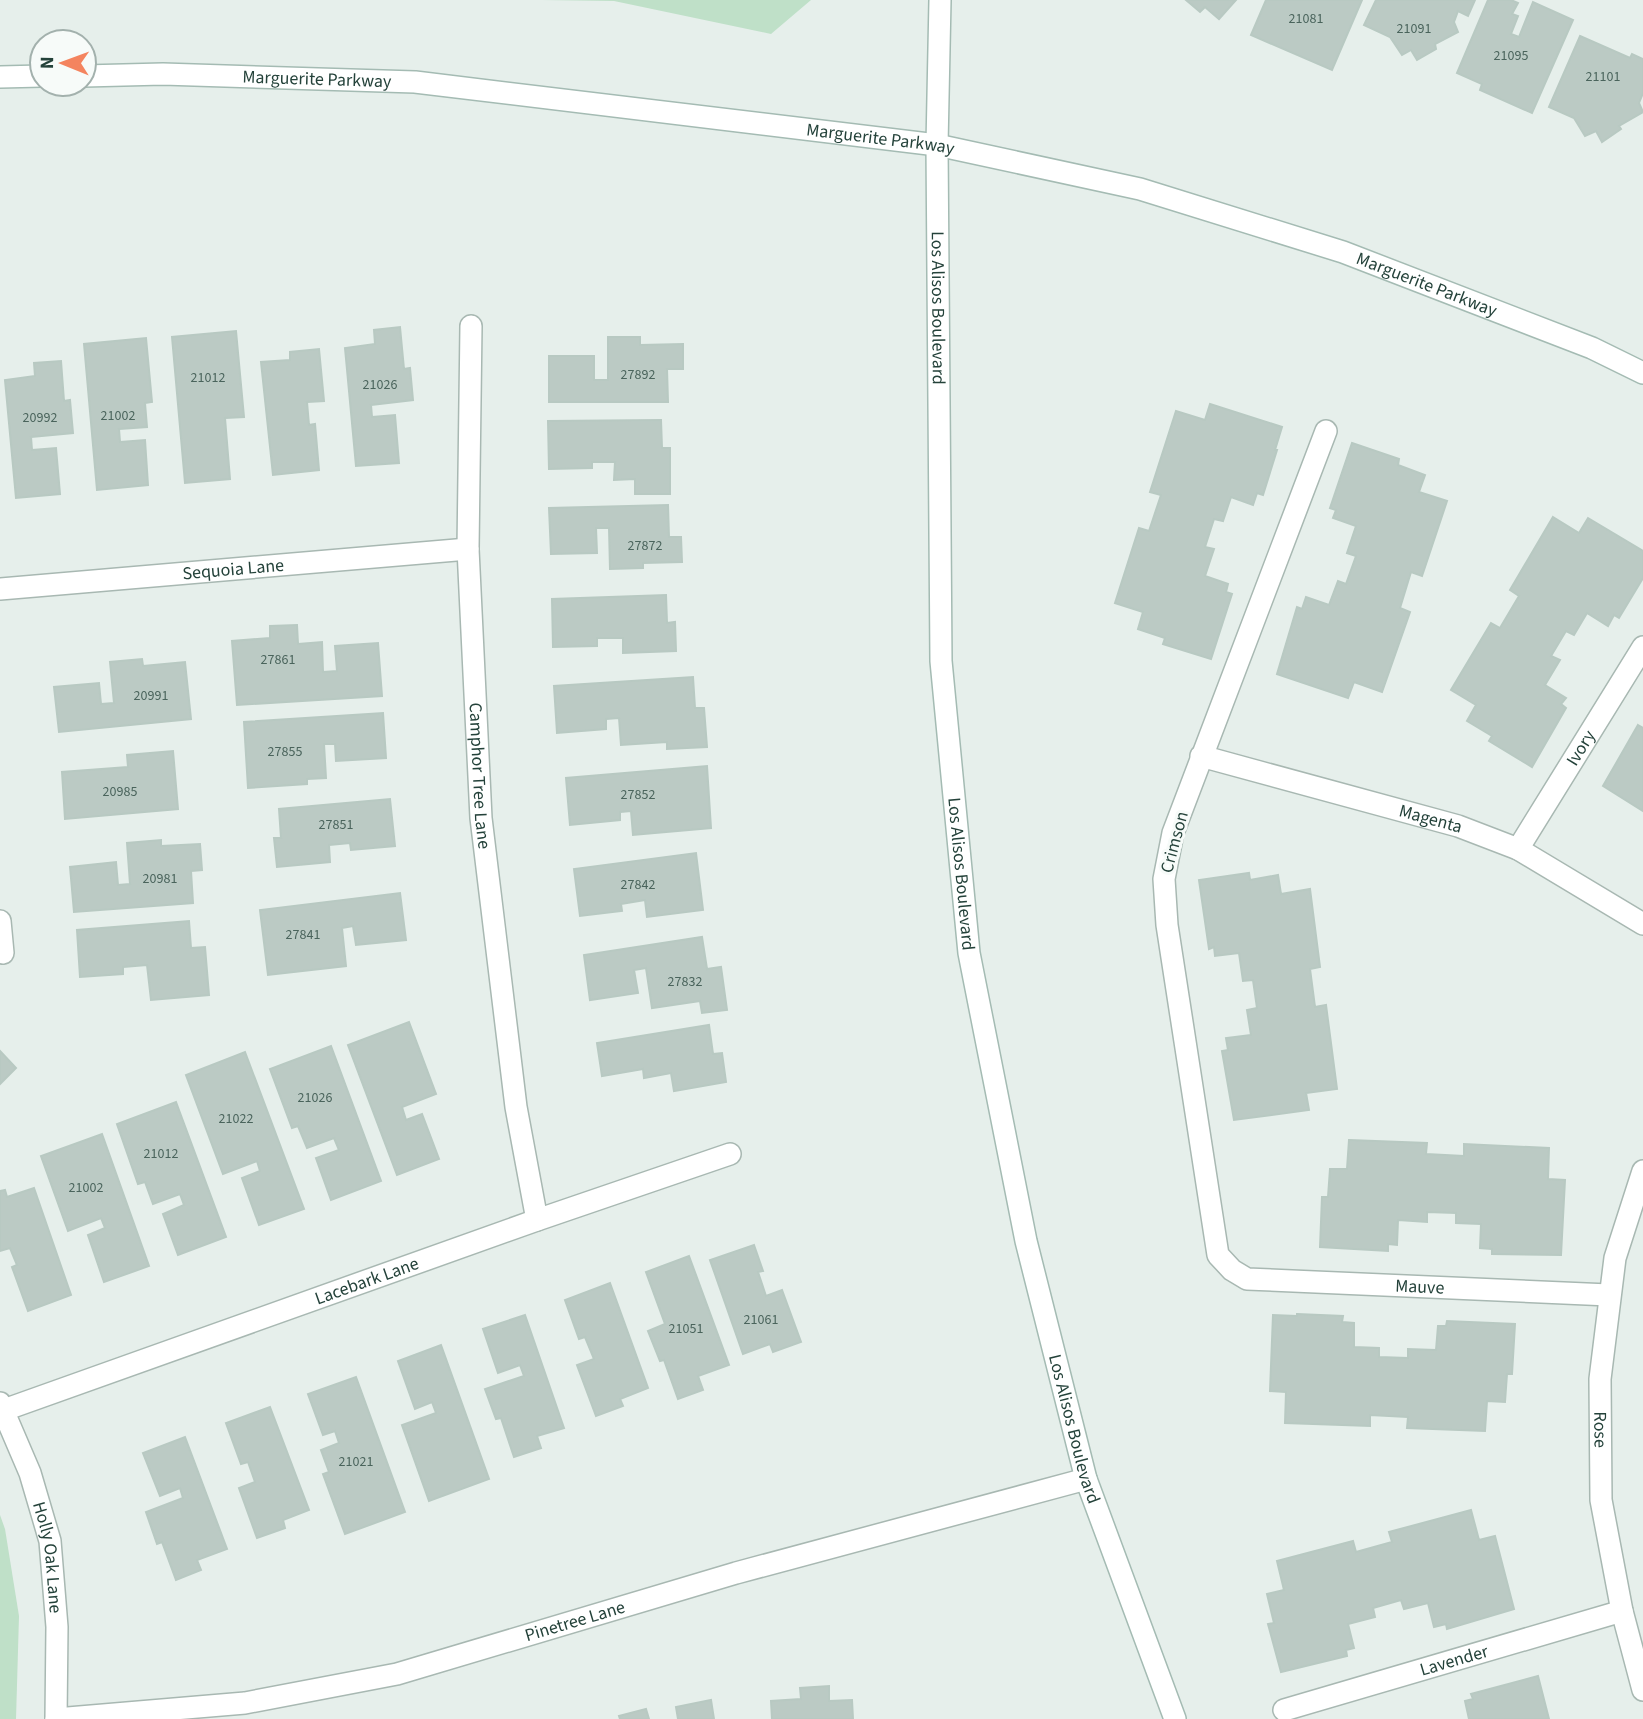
<svg xmlns="http://www.w3.org/2000/svg" width="1643" height="1719" viewBox="0 0 1643 1719" font-family="'Source Sans 3',sans-serif">
  <style>
    .green { fill: #bfe0c8 }
    .building { fill: #bbcac4; stroke: #b8c9c2; stroke-width: 2 }
    .lines { fill: none; stroke-linecap: round; stroke-linejoin: round }
    .minor-casing { stroke: #a8b8b2; stroke-width: 24 }
    .secondary-casing { stroke: #a4bbb3; stroke-width: 24 }
    .minor { stroke: #fff; stroke-width: 21 }
    .secondary { stroke: #fff; stroke-width: 21 }
    .labels { text-anchor: middle; stroke-width: 6; stroke-linejoin: round; paint-order: stroke }
    .number-label { font-size: 14px; fill: #4a645c }
    .street-label { font-size: 18px; fill: #24423a; stroke: #f7fbf9 }
  </style>
  <rect width="100%" height="100%" fill="#e6efeb"/>
  <g class="green">
    <polygon points="542,0 811,0 771,34 614,1"/>
    <polygon points="0,1515 5,1529 19,1616 16,1719 0,1719"/>
  </g>
  <g class="building">
    <polygon points="1186,0 1236,0 1219,19 1205,7 1200,12"/>
    <polygon points="1266,0 1362,0 1332,70 1251,35"/>
    <polygon points="1376,0 1475,0 1468,16 1458,11 1454,22 1458,32 1435,44 1436,49 1417,60 1411,50 1402,55 1390,37 1364,25"/>
    <polygon points="1488,0 1511,0 1518,3 1512,14 1518,16 1511,34 1519,37 1533,2 1573,20 1532,113 1480,90 1482,84 1457,73"/>
    <polygon points="1580,36 1630,58 1632,54 1643,59 1643,93 1639,103 1643,112 1619,126 1621,129 1602,142 1596,131 1585,136 1574,118 1549,107"/>
    <polygon points="400,327 404,369 410,368 413,400 371,405 372,417 395,415 399,463 356,466 345,348 375,344 374,330"/>
    <polygon points="236,331 244,417 225,418 230,479 185,483 172,337"/>
    <polygon points="608,337 640,337 640,345 683,344 683,369 667,369 668,402 549,402 549,356 594,356 594,380 608,380"/>
    <polygon points="146,338 152,402 145,403 147,427 119,429 120,442 145,440 148,485 97,490 84,344"/>
    <polygon points="319,349 324,401 307,402 309,425 315,424 319,470 273,475 261,362 290,360 290,352"/>
    <polygon points="61,361 64,401 70,400 73,433 31,437 32,450 56,448 60,494 16,498 5,380 35,376 34,363"/>
    <polygon points="1210,404 1282,427 1275,450 1277,450 1263,495 1257,493 1253,505 1231,497 1223,521 1214,519 1205,547 1214,549 1205,576 1228,584 1226,592 1232,594 1211,659 1163,644 1165,638 1138,629 1143,612 1115,603 1139,528 1149,531 1161,495 1150,492 1176,411 1205,420"/>
    <polygon points="661,420 662,448 670,448 670,494 635,494 635,479 614,480 615,462 592,462 592,468 549,469 548,421"/>
    <polygon points="1352,443 1399,459 1398,465 1425,475 1419,492 1447,501 1422,576 1411,572 1400,608 1410,612 1382,692 1354,682 1348,698 1277,674 1297,607 1302,609 1306,597 1329,605 1338,581 1346,584 1356,556 1347,553 1356,526 1333,518 1336,510 1330,508"/>
    <polygon points="668,505 669,537 681,537 682,562 643,563 643,568 610,569 609,528 596,528 597,553 551,554 549,508"/>
    <polygon points="1553,517 1579,533 1588,518 1643,551 1643,578 1619,618 1614,615 1608,626 1587,613 1574,635 1566,631 1551,656 1560,660 1545,685 1566,698 1561,704 1566,708 1532,767 1489,741 1492,736 1467,721 1476,705 1451,690 1491,623 1500,628 1519,596 1510,590"/>
    <polygon points="666,595 667,623 675,622 676,651 623,653 623,638 597,638 597,646 553,647 552,599"/>
    <polygon points="297,625 298,644 322,642 323,672 337,671 335,646 378,643 382,696 237,705 232,641 270,638 270,626"/>
    <polygon points="142,659 143,666 185,662 191,719 59,732 54,687 99,683 101,704 114,703 110,662"/>
    <polygon points="693,677 695,708 704,708 707,747 667,749 667,742 621,745 619,718 606,719 606,729 557,733 554,686"/>
    <polygon points="383,713 386,758 336,761 335,744 324,744 326,778 307,779 307,784 248,788 244,722"/>
    <polygon points="1638,725 1643,728 1643,811 1603,786"/>
    <polygon points="173,751 178,809 65,819 62,772 128,767 127,755"/>
    <polygon points="707,766 711,828 633,835 631,811 620,812 620,820 570,825 566,778"/>
    <polygon points="390,799 395,846 351,850 350,843 329,845 330,862 277,867 274,838 281,838 279,809"/>
    <polygon points="161,840 161,846 200,844 202,870 191,871 193,903 74,912 70,867 116,862 118,885 130,884 127,843"/>
    <polygon points="696,853 703,910 647,917 645,900 621,904 622,911 580,916 574,869"/>
    <polygon points="1249,873 1250,880 1278,875 1281,894 1310,889 1320,967 1310,969 1315,1007 1326,1005 1337,1089 1306,1093 1309,1110 1234,1120 1222,1051 1228,1050 1226,1038 1251,1035 1247,1010 1257,1008 1253,980 1243,981 1239,953 1215,956 1214,947 1209,949 1199,880"/>
    <polygon points="400,893 406,940 356,945 353,926 342,928 346,966 268,975 260,910"/>
    <polygon points="189,921 191,948 205,947 209,995 151,1000 147,965 123,967 123,974 80,977 77,930"/>
    <polygon points="702,937 707,969 721,967 727,1010 702,1013 700,1001 652,1008 646,968 634,970 638,993 590,1000 584,955"/>
    <polygon points="409,1022 436,1094 402,1107 406,1120 422,1114 439,1159 397,1175 348,1045"/>
    <polygon points="709,1025 713,1054 722,1053 726,1082 674,1091 671,1073 644,1078 643,1069 602,1076 597,1043"/>
    <polygon points="331,1046 381,1181 331,1200 316,1158 339,1150 334,1138 307,1148 298,1126 292,1128 270,1069"/>
    <polygon points="0,1051 16,1068 0,1084"/>
    <polygon points="245,1052 304,1209 259,1225 242,1178 260,1171 257,1161 223,1174 186,1075"/>
    <polygon points="176,1102 226,1237 178,1255 163,1214 184,1205 180,1194 153,1204 145,1182 138,1184 117,1124"/>
    <polygon points="102,1134 149,1266 104,1282 88,1235 105,1228 101,1218 68,1231 41,1156"/>
    <polygon points="1349,1140 1427,1143 1426,1154 1464,1156 1464,1144 1549,1148 1548,1179 1565,1180 1561,1255 1492,1254 1492,1249 1480,1248 1481,1224 1456,1223 1456,1213 1427,1212 1427,1222 1398,1220 1397,1245 1388,1244 1388,1251 1320,1247 1322,1197 1328,1197 1330,1169 1347,1169"/>
    <polygon points="34,1188 71,1295 28,1311 12,1267 17,1265 10,1248 0,1251 0,1191 5,1190 7,1197"/>
    <polygon points="754,1245 763,1271 758,1272 766,1296 782,1290 801,1342 773,1352 770,1344 743,1354 710,1260"/>
    <polygon points="689,1256 729,1365 698,1376 703,1390 678,1399 664,1360 660,1361 648,1331 665,1324 646,1272"/>
    <polygon points="610,1283 648,1388 620,1399 623,1406 596,1416 577,1365 594,1359 585,1337 579,1339 565,1300"/>
    <polygon points="1297,1314 1343,1316 1342,1322 1354,1323 1354,1347 1379,1348 1379,1357 1408,1358 1408,1349 1436,1350 1438,1326 1446,1326 1447,1321 1515,1324 1512,1374 1507,1374 1505,1402 1487,1401 1485,1431 1407,1428 1408,1417 1370,1415 1370,1426 1285,1423 1286,1392 1270,1391 1273,1315 1297,1316"/>
    <polygon points="525,1315 564,1428 537,1436 541,1448 514,1457 501,1418 496,1419 485,1389 524,1376 520,1365 498,1373 483,1329"/>
    <polygon points="441,1345 489,1479 429,1501 402,1425 436,1413 432,1402 415,1409 398,1361"/>
    <polygon points="356,1377 405,1512 345,1534 323,1474 329,1472 321,1450 339,1443 335,1431 323,1435 308,1394"/>
    <polygon points="270,1407 309,1510 283,1520 285,1528 257,1538 239,1488 255,1482 248,1462 241,1464 226,1423"/>
    <polygon points="185,1437 227,1549 197,1560 201,1570 176,1580 162,1542 157,1544 146,1512 183,1498 180,1488 160,1496 143,1453"/>
    <polygon points="1471,1510 1479,1540 1495,1536 1514,1609 1447,1629 1446,1624 1434,1627 1428,1603 1404,1609 1401,1600 1373,1608 1375,1617 1348,1624 1354,1648 1346,1650 1347,1656 1281,1672 1268,1624 1274,1623 1267,1594 1284,1590 1277,1561 1353,1541 1356,1552 1392,1542 1389,1532"/>
    <polygon points="1538,1676 1549,1719 1469,1719 1465,1701 1473,1699 1471,1694"/>
    <polygon points="829,1686 829,1701 852,1700 853,1719 772,1719 771,1701 801,1699 800,1688"/>
    <polygon points="711,1700 714,1719 678,1719 676,1707"/>
    <polygon points="646,1709 649,1719 620,1719 619,1716"/>
  </g>
  <g class="lines">
    <g class="minor-casing">
      <g id="minor">
        <path id="s1" d="M471 326 468 549 481 818 516 1107 537 1220"/>
        <path id="s2" d="M1326 431 1173 833 1164 879 1167 925 1218 1255 1232 1270 1247 1279 1609 1295"/>
        <path id="s3" d="M0 589 468 549"/>
        <path id="s4" d="M1201 756 1458 826 1518 849 1643 924"/>
        <path id="s5" d="M1518 849 1643 647"/>
        <polyline points="0,921 3,953"/>
        <path id="s6" d="M1643 1171 1615 1258 1600 1379 1601 1500 1622 1611 1643 1690"/>
        <path id="s7" d="M0 1403 30 1473 50 1541 57 1627 56 1719"/>
        <path id="s8" d="M4 1410 537 1220 730 1154"/>
        <path id="s9" d="M1284 1710 1622 1611"/>
        <path id="s10" d="M56 1719 245 1703 397 1674 736 1573 1086 1479"/>
      </g>
    </g>
    <g class="secondary-casing">
      <g id="secondary">
        <path id="s11" d="M940 0 937 145 941 661 969 953 1026 1241 1086 1479 1175 1719"/>
        <path id="s12" d="M84 76 163 74 415 82 937 145 1140 189 1343 252 1592 348 1643 373"/>
        <polyline points="0,77 42,76"/>
      </g>
    </g>
    <use href="#minor" class="minor"/>
    <use href="#secondary" class="secondary"/>
  </g>
  <g class="labels">
    <g class="number-label">
      <text x="1306" y="23">21081</text>
      <text x="1414" y="33">21091</text>
      <text x="1511" y="60">21095</text>
      <text x="1603" y="81">21101</text>
      <text x="638" y="379">27892</text>
      <text x="208" y="382">21012</text>
      <text x="380" y="389">21026</text>
      <text x="118" y="420">21002</text>
      <text x="40" y="422">20992</text>
      <text x="645" y="550">27872</text>
      <text x="278" y="664">27861</text>
      <text x="151" y="700">20991</text>
      <text x="285" y="756">27855</text>
      <text x="120" y="796">20985</text>
      <text x="638" y="799">27852</text>
      <text x="336" y="829">27851</text>
      <text x="160" y="883">20981</text>
      <text x="638" y="889">27842</text>
      <text x="303" y="939">27841</text>
      <text x="685" y="986">27832</text>
      <text x="315" y="1102">21026</text>
      <text x="236" y="1123">21022</text>
      <text x="161" y="1158">21012</text>
      <text x="86" y="1192">21002</text>
      <text x="761" y="1324">21061</text>
      <text x="686" y="1333">21051</text>
      <text x="356" y="1466">21021</text>
    </g>
    <g class="street-label">
      <text dy="6" stroke="none"><textPath href="#s12" startOffset="233">Marguerite Parkway</textPath></text>
      <text dy="6" stroke="none"><textPath href="#s12" startOffset="800">Marguerite Parkway</textPath></text>
      <text dy="6" stroke="none"><textPath href="#s12" startOffset="1367">Marguerite Parkway</textPath></text>
      <text dy="6" stroke="none"><textPath href="#s11" startOffset="308">Los Alisos Boulevard</textPath></text>
      <text dy="6" stroke="none"><textPath href="#s3" startOffset="234">Sequoia Lane</textPath></text>
      <text dy="6" stroke="none"><textPath href="#s5" startOffset="119">Ivory</textPath></text>
      <text dy="6" stroke="none"><textPath href="#s1" startOffset="450">Camphor Tree Lane</textPath></text>
      <text dy="6" stroke="none"><textPath href="#s4" startOffset="238">Magenta</textPath></text>
      <text transform="translate(1174 842) rotate(-75)" y="6">Crimson</text>
      <text dy="6" stroke="none"><textPath href="#s11" startOffset="875">Los Alisos Boulevard</textPath></text>
      <text dy="6" stroke="none"><textPath href="#s8" startOffset="385">Lacebark Lane</textPath></text>
      <text dy="6" stroke="none"><textPath href="#s2" startOffset="1068">Mauve</textPath></text>
      <text dy="6" stroke="none"><textPath href="#s11" startOffset="1442">Los Alisos Boulevard</textPath></text>
      <text dy="6" stroke="none"><textPath href="#s6" startOffset="264">Rose</textPath></text>
      <text dy="6" stroke="none"><textPath href="#s7" startOffset="163">Holly Oak Lane</textPath></text>
      <text dy="6" stroke="none"><textPath href="#s10" startOffset="530">Pinetree Lane</textPath></text>
      <text dy="6" stroke="none"><textPath href="#s9" startOffset="177">Lavender</textPath></text>
    </g>
  </g>
  <g transform="translate(63 63) rotate(271)"><circle r="33" fill="#f7fbf9" stroke="#a3b1ad" stroke-width="2"/>
  <path d="M0-5L12 26L0 18L-12 26Z" fill="#f4845f"/>
  <text y="-10" font-size="19" font-weight="bold" text-anchor="middle" fill="#24423a">N</text>
  </g>
</svg>
